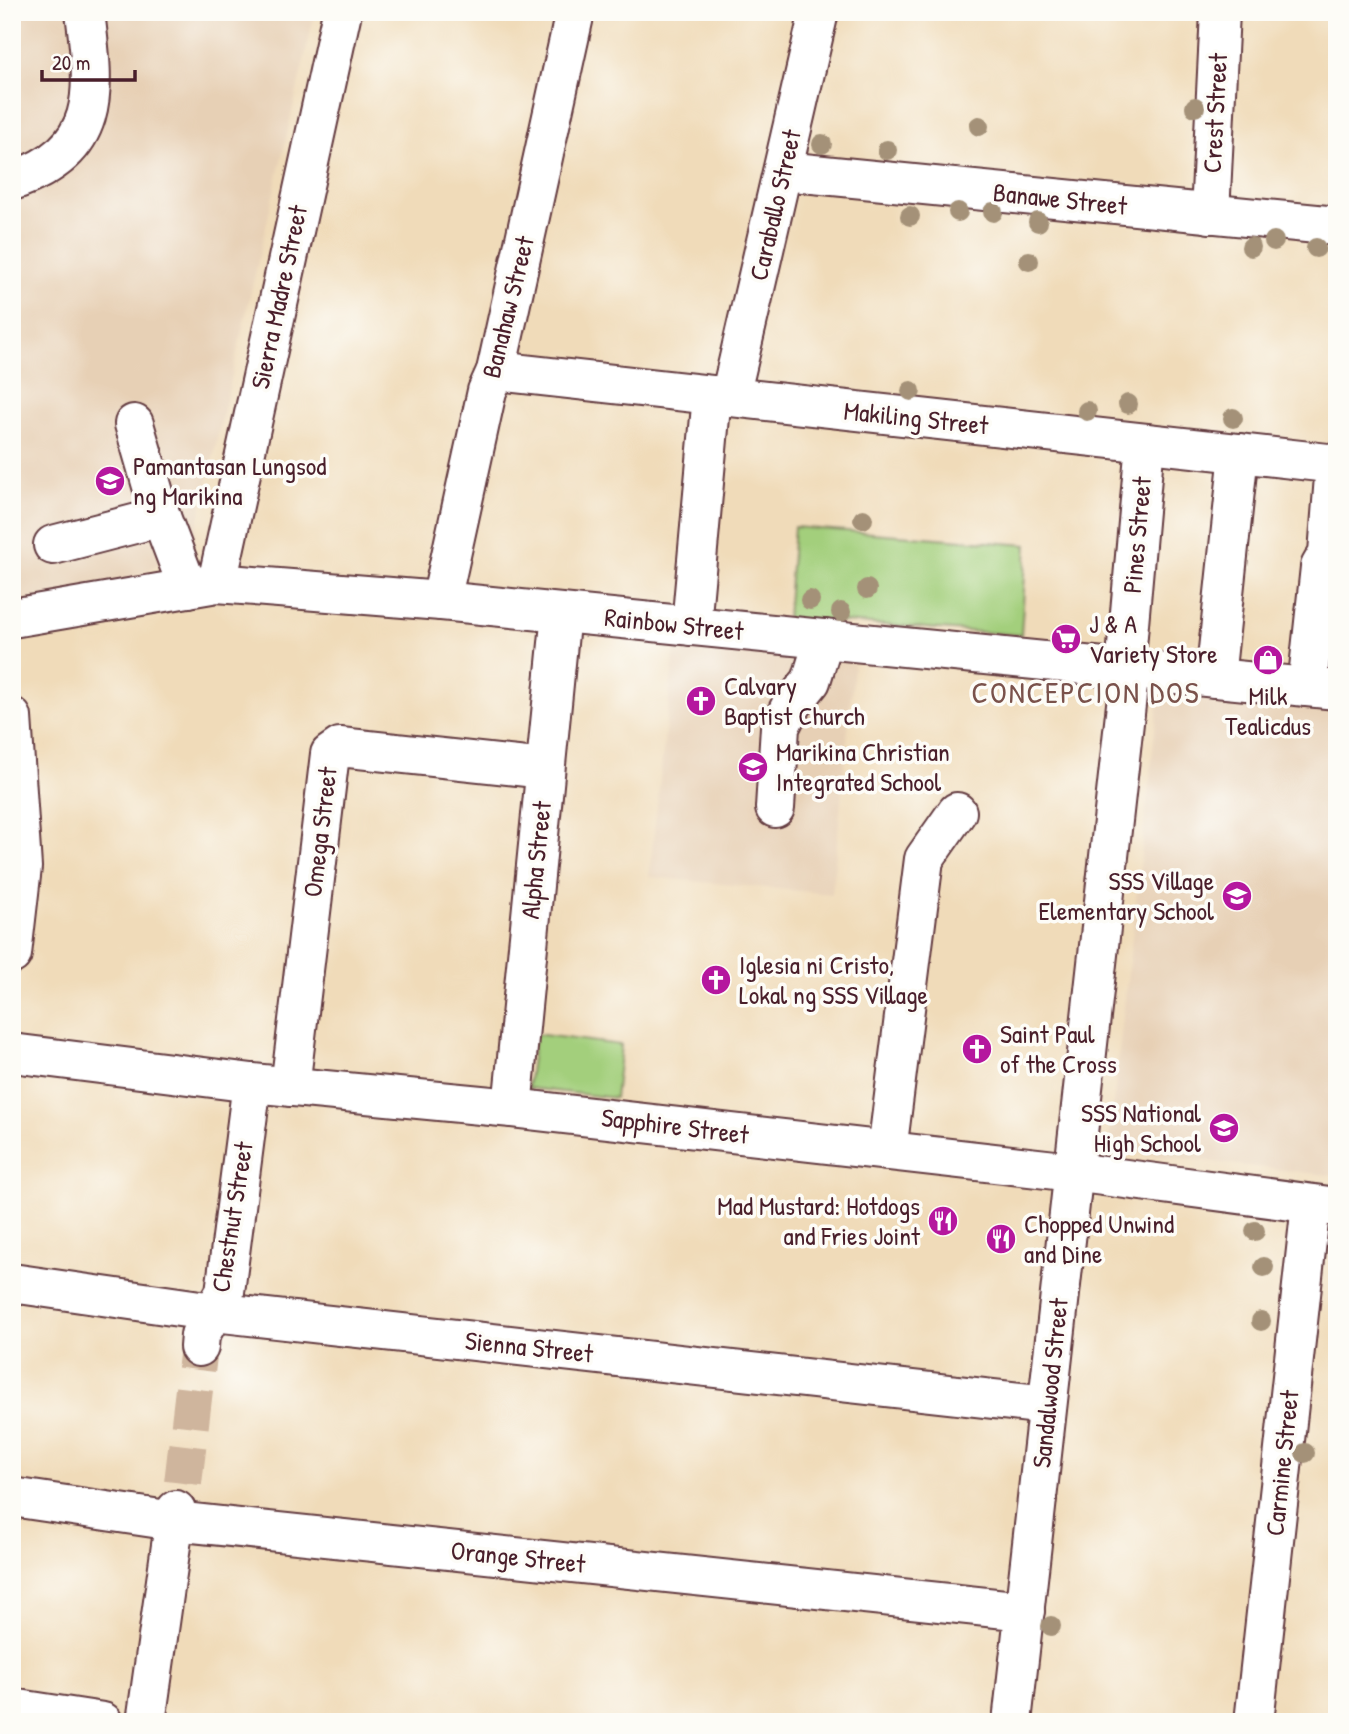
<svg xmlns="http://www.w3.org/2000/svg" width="1349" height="1734" viewBox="0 0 1349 1734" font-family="'Patrick Hand',sans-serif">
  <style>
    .built { fill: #e7d0b5 }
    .green { fill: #a3cf7c; stroke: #767754; stroke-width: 2 }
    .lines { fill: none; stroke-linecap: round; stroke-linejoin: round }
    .minor-tunnel { stroke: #cfb59d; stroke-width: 38; stroke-dasharray: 38 19; stroke-linecap: butt }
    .minor-casing { stroke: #633b40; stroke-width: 42 }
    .minor { stroke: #fff; stroke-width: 38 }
    .tree { fill: #a49178 }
    .labels { text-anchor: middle; stroke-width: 7; stroke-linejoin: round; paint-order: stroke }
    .street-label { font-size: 26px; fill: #4a1f2b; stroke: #fdfcf7 }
    .poi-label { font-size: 26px; fill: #4a1f2b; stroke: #fdfcf7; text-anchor: start }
    .quarter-label { font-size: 30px; letter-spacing: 2px; fill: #7a524b; stroke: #fdfcf7 }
  </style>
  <rect width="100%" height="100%" fill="#fdfcf7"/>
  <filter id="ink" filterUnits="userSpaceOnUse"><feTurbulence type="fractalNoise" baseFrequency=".0143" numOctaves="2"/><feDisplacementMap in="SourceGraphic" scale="14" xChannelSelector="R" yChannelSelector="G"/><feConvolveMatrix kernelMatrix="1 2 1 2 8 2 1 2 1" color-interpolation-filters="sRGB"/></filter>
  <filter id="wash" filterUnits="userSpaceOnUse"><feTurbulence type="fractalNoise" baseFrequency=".00686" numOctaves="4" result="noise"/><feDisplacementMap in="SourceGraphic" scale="28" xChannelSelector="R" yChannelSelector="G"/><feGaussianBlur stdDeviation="1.57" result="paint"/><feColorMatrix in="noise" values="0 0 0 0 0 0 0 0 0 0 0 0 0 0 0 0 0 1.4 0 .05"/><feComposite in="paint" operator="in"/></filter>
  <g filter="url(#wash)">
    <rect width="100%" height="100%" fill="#f0dbb9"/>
    <g class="built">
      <polygon points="12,12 315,12 193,545 132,579 12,604"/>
      <polygon points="676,637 855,657 832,894 649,877"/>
      <polygon points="1160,687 1337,707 1337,1176 1108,1150"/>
    </g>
    <g class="green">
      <polygon points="794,527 1027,545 1021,635 787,618"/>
      <polygon points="535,1034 621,1045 615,1098 528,1088"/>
    </g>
  </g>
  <g filter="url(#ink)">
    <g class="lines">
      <polyline class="minor-tunnel" points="183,1483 199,1347"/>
      <g class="minor-casing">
        <g id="minor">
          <polyline points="783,171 1337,226"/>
          <path d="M12 181C103 150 95 92 85 12"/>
          <polyline points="1210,214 1220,12"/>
          <polyline points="496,371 1337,464"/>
          <polyline points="730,397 819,12"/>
          <polyline points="134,424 161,517 188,588"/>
          <polyline points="53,545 161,517"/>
          <polyline points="217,583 342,12"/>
          <polyline points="441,601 487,391 496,371 575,12"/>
          <polyline points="12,618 217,583 441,601 1337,690"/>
          <polyline points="691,626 712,395"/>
          <polyline points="1125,669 1145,443"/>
          <polyline points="1215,678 1239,453"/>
          <polyline points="1307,687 1320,567 1328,553 1335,464"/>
          <polyline points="12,717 22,867 12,954"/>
          <polyline points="775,808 780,727 790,707 811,681 824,639"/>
          <polyline points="12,1053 252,1083 512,1108 1073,1172 1337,1207"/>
          <polyline points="290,1087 330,754 340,747 545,769"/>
          <polyline points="512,1108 561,613"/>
          <polyline points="887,1151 924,859 957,812"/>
          <polyline points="12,1283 214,1312 1047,1405"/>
          <polyline points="199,1347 200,1335 225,1292 252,1083"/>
          <polyline points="12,1497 174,1521 1025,1611"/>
          <polyline points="12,1708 103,1722"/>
          <polyline points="146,1722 176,1510"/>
          <polyline points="1012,1722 1130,669"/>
          <polyline points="1254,1722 1311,1204"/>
        </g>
      </g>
      <use href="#minor" class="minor"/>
    </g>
    <g class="tree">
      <circle cx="1195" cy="107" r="10"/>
      <circle cx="979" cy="126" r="10"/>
      <circle cx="822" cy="144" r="10"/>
      <circle cx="887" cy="150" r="10"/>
      <circle cx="958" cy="212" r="10"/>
      <circle cx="993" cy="212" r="10"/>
      <circle cx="910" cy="216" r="10"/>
      <circle cx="1038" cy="222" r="10"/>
      <circle cx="1274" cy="241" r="10"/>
      <circle cx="1251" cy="247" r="10"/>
      <circle cx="1316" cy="248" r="10"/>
      <circle cx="1029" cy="261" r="10"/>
      <circle cx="911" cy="391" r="10"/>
      <circle cx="1128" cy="404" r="10"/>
      <circle cx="1087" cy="411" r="10"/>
      <circle cx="1233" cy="418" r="10"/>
      <circle cx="863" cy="519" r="10"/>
      <circle cx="867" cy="589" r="10"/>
      <circle cx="810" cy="600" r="10"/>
      <circle cx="841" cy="612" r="10"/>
      <circle cx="1255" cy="1231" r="10"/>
      <circle cx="1264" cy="1267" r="10"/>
      <circle cx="1261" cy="1321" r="10"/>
      <circle cx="1305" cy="1453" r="10"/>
      <circle cx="1051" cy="1626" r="10"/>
    </g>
  </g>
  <defs>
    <g id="university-disc" transform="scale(1.575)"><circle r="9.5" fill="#b5179e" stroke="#fdfcf7"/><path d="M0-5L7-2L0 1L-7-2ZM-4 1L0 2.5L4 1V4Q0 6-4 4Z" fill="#fff"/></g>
    <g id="supermarket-disc" transform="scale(1.575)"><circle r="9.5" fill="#b5179e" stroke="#fdfcf7"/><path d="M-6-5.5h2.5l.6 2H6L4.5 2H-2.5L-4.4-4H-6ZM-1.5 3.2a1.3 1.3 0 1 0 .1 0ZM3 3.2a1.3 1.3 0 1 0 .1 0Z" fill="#fff"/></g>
    <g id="shop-disc" transform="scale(1.575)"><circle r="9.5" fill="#b5179e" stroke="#fdfcf7"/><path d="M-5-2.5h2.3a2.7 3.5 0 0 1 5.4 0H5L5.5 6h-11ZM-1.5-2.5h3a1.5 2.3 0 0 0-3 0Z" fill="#fff"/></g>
    <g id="church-disc" transform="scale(1.575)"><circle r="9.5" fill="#b5179e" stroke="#fdfcf7"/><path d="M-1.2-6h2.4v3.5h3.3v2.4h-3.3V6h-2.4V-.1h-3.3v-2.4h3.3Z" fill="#fff"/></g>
    <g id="school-disc" transform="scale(1.575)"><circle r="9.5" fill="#b5179e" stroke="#fdfcf7"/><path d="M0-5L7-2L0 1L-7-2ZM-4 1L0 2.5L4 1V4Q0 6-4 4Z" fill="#fff"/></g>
    <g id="restaurant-disc" transform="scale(1.575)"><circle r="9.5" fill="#b5179e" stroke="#fdfcf7"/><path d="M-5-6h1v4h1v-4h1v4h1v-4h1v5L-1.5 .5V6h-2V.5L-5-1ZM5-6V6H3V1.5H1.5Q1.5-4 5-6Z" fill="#fff"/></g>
  </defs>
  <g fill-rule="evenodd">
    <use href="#university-disc" x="110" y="481"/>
    <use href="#supermarket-disc" x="1066" y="639"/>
    <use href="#shop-disc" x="1268" y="660"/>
    <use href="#church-disc" x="701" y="701"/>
    <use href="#school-disc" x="753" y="767"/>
    <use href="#school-disc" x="1237" y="896"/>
    <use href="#church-disc" x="716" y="980"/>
    <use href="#church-disc" x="977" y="1049"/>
    <use href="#school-disc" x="1224" y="1128"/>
    <use href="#restaurant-disc" x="943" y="1221"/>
    <use href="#restaurant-disc" x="1001" y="1239"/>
  </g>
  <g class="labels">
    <g class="street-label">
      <text transform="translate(1215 113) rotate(-87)" y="9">Crest Street</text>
      <text transform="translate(1060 199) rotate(6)" y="9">Banawe Street</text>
      <text transform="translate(775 205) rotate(-77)" y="9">Caraballo Street</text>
      <text transform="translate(279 297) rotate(-78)" y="9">Sierra Madre Street</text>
      <text transform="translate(508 307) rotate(-76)" y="9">Banahaw Street</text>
      <text transform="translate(916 418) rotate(6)" y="9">Makiling Street</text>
      <text transform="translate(1137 535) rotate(-85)" y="9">Pines Street</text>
      <text transform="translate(674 624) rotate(6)" y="9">Rainbow Street</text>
      <text transform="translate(320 832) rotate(-83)" y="9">Omega Street</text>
      <text transform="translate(536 860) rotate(-84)" y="9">Alpha Street</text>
      <text transform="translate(675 1126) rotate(7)" y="9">Sapphire Street</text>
      <text transform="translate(232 1217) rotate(-81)" y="9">Chestnut Street</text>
      <text transform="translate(529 1347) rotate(6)" y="9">Sienna Street</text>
      <text transform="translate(1050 1383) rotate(-84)" y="9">Sandalwood Street</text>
      <text transform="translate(1282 1463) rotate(-84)" y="9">Carmine Street</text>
      <text transform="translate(518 1557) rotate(6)" y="9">Orange Street</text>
    </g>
    <g class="poi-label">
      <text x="133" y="475">Pamantasan Lungsod<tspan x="133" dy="30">ng Marikina</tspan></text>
      <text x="1089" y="633">J &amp; A<tspan x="1089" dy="30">Variety Store</tspan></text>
      <text x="724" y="695">Calvary<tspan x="724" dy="30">Baptist Church</tspan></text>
      <text x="1268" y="705" text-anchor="middle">Milk<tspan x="1268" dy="30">Tealicdus</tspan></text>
      <text x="776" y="761">Marikina Christian<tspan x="776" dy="30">Integrated School</tspan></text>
      <text x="1214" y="890" text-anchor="end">SSS Village<tspan x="1214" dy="30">Elementary School</tspan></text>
      <text x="739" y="974">Iglesia ni Cristo,<tspan x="739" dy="30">Lokal ng SSS Village</tspan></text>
      <text x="1000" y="1043">Saint Paul<tspan x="1000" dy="30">of the Cross</tspan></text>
      <text x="1201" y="1122" text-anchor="end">SSS National<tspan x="1201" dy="30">High School</tspan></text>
      <text x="920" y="1215" text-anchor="end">Mad Mustard: Hotdogs<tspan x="920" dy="30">and Fries Joint</tspan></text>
      <text x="1024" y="1233">Chopped Unwind<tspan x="1024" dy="30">and Dine</tspan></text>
    </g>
    <g class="quarter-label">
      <text x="1086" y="703">CONCEPCION DOS</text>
    </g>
  </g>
  <rect width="1349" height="1734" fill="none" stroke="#fdfcf7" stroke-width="42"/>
  <path d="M42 70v10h93v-10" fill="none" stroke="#4a1f2b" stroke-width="3.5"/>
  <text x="52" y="70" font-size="21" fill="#4a1f2b" stroke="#fdfcf7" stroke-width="5" paint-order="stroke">20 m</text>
</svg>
